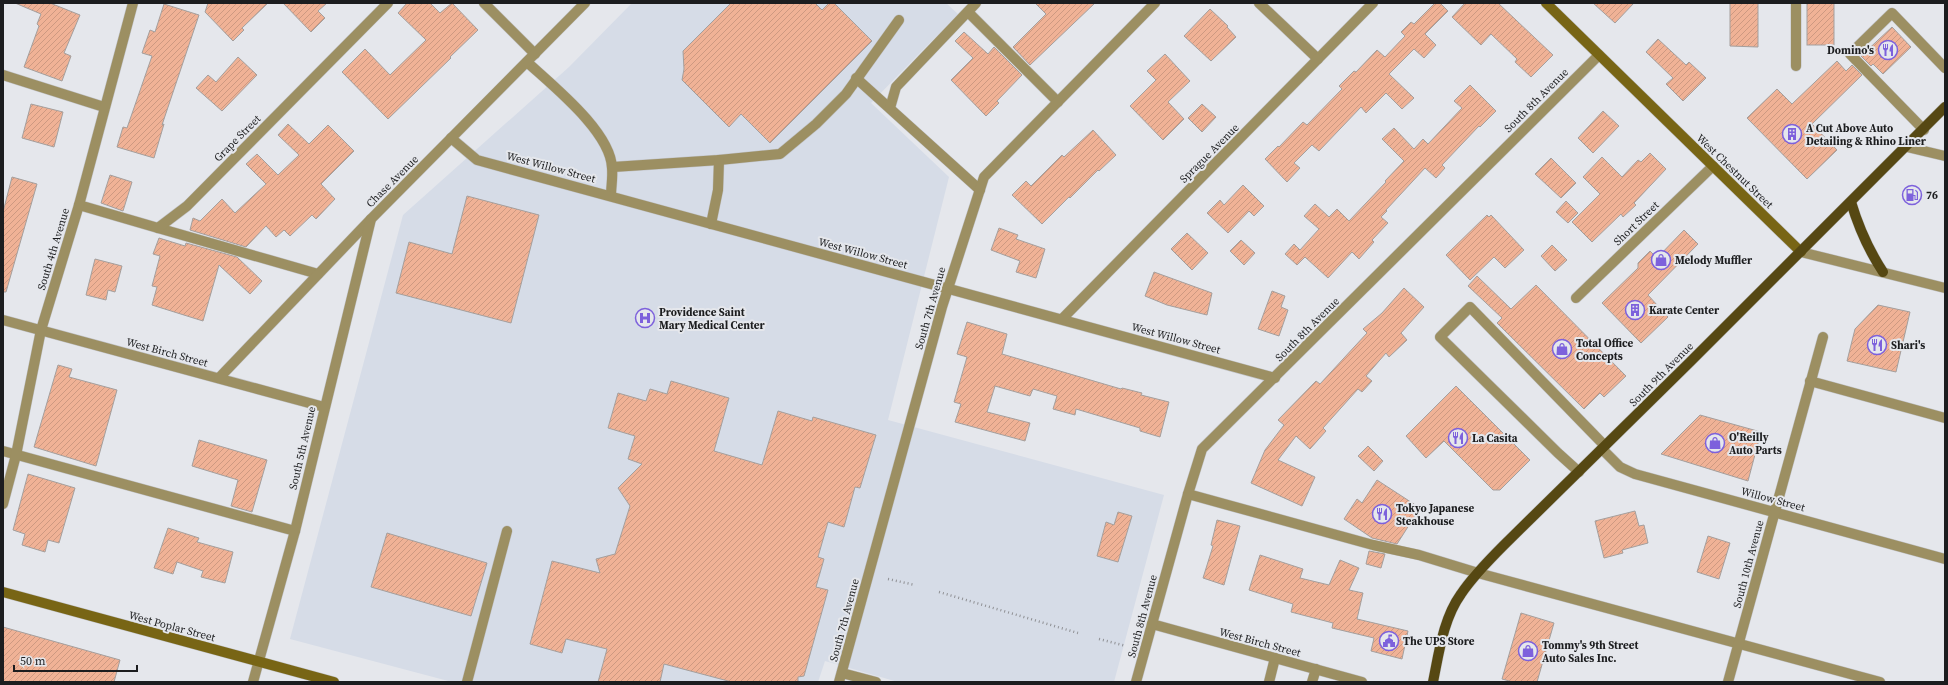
<svg xmlns="http://www.w3.org/2000/svg" width="1948" height="685" viewBox="0 0 1948 685" font-family="'Source Serif 4',serif">
  <style>
    .built { fill: #d6dce7 }
    .building { fill: url(#building-hatch); stroke: #a49f9d }
    .lines { fill: none; stroke-linecap: round; stroke-linejoin: round }
    .service-casing { stroke: #c1c3c7; stroke-width: 11 }
    .minor-casing { stroke: #c1c3c7; stroke-width: 11 }
    .tertiary-casing { stroke: #c1c3c7; stroke-width: 11 }
    .secondary-casing { stroke: #c1c3c7; stroke-width: 11 }
    .primary-casing { stroke: #c1c3c7; stroke-width: 11 }
    .path { stroke: #8f9094; stroke-width: 2.5; stroke-dasharray: 1 3; stroke-linecap: butt }
    .service { stroke: #9c8f62; stroke-width: 10 }
    .minor { stroke: #9c8f62; stroke-width: 10 }
    .tertiary { stroke: #9c8f62; stroke-width: 10 }
    .secondary { stroke: #786515; stroke-width: 10 }
    .primary { stroke: #564813; stroke-width: 10 }
    .labels { text-anchor: middle; stroke-width: 4; stroke-linejoin: round; paint-order: stroke }
    .poi-label { font-size: 11px; font-weight: bold; fill: #1c1d1f; stroke: #e5e7ec; text-anchor: start }
    .street-label { font-size: 11px; fill: #1c1d1f; stroke: #e5e7ec }
  </style>
  <defs>
    <pattern id="building-hatch" width="6" height="6" patternUnits="userSpaceOnUse"><rect width="6" height="6" fill="#f0b296"/><path d="M-1 1l2-2M0 6l6-6M5 7l2-2" fill="none" stroke="#cd9981"/></pattern>
  </defs>
  <rect width="100%" height="100%" fill="#e5e7ec"/>
  <polygon class="built" points="632,3 946,3 958,14 871,103 949,177 888,420 1164,495 1114,682 898,682 825,661 818,682 452,682 290,639 403,215 569,67"/>
  <g class="building">
    <polygon points="15,3 50,3 80,15 64,53 71,56 62,81 24,67 39,26 37,24 41,14"/>
    <polygon points="208,3 268,3 242,28 244,30 233,41 205,12"/>
    <polygon points="283,3 327,3 318,11 325,18 311,32"/>
    <polygon points="407,3 430,3 440,13 452,3 478,30 450,57 451,58 388,119 342,72 365,49 390,75 426,40 398,13"/>
    <polygon points="731,3 815,3 822,10 829,3 834,3 872,41 770,143 741,114 729,127 682,80 684,69 683,51"/>
    <polygon points="1035,3 1095,3 1030,65 1013,47 1046,14"/>
    <polygon points="1435,3 1440,3 1448,11 1425,34 1436,45 1424,58 1414,49 1389,74 1414,98 1402,109 1386,93 1366,113 1361,107 1319,151 1312,145 1294,163 1300,168 1287,182 1265,159 1278,146 1279,147 1303,122 1307,125 1342,89 1339,86 1354,71 1356,72 1377,50 1385,57 1405,36 1401,32 1411,22 1414,24"/>
    <polygon points="1465,3 1498,3 1553,55 1531,77 1515,62 1517,59 1491,34 1481,45 1452,17"/>
    <polygon points="1593,3 1634,3 1615,23"/>
    <polygon points="1730,3 1758,3 1758,47 1730,46"/>
    <rect x="1807" y="3" width="27" height="42"/>
    <polygon points="164,4 199,15 162,125 164,124 154,158 117,147 123,127 127,128 152,56 142,53 150,30 155,32"/>
    <polygon points="1210,9 1228,26 1227,27 1236,37 1211,61 1184,36"/>
    <polygon points="1892,27 1911,47 1883,74 1873,64 1871,66 1861,56"/>
    <polygon points="964,32 988,54 994,47 1022,75 997,101 999,103 986,116 951,80 973,58 955,41"/>
    <polygon points="1658,39 1686,65 1689,62 1706,78 1683,101 1666,84 1673,78 1646,52"/>
    <polygon points="1165,54 1190,81 1168,102 1184,119 1163,140 1130,106 1156,80 1147,71"/>
    <polygon points="238,57 257,75 222,111 196,88 208,75 216,82"/>
    <polygon points="1837,61 1846,71 1852,65 1862,75 1812,124 1837,150 1807,179 1747,118 1777,89 1792,104"/>
    <polygon points="1470,85 1496,111 1480,127 1479,126 1442,165 1445,168 1436,178 1425,168 1386,210 1387,211 1381,217 1388,223 1372,240 1374,242 1359,259 1352,252 1328,278 1305,257 1297,265 1285,254 1294,244 1300,250 1319,229 1304,216 1315,204 1329,217 1337,209 1349,221 1386,182 1385,181 1404,161 1382,139 1394,128 1414,149 1423,139 1428,144 1462,108 1454,101"/>
    <polygon points="31,104 63,112 54,147 22,138"/>
    <polygon points="1202,104 1216,117 1202,132 1188,118"/>
    <polygon points="1603,111 1619,126 1593,153 1578,138"/>
    <polygon points="288,124 309,144 328,125 354,151 321,184 335,199 316,219 312,215 290,236 284,230 276,237 266,226 246,247 190,230 193,218 200,221 222,199 235,213 266,184 246,164 257,154 278,175 299,155 278,135"/>
    <polygon points="1093,130 1116,155 1099,171 1098,170 1070,198 1069,197 1042,224 1012,195 1026,181 1031,186 1062,155 1064,157"/>
    <polygon points="1650,153 1666,169 1634,203 1636,205 1623,217 1621,214 1592,242 1572,222 1600,194 1583,177 1602,157 1622,177 1638,160 1641,162"/>
    <polygon points="1551,158 1576,183 1561,198 1535,174"/>
    <polygon points="110,175 132,182 123,211 101,203"/>
    <polygon points="12,177 37,184 6,292 3,292 3,212"/>
    <polygon points="1243,185 1264,206 1254,216 1249,211 1228,233 1207,213 1220,200 1224,205"/>
    <polygon points="467,196 539,215 511,323 396,293 409,242 452,254"/>
    <polygon points="1566,201 1578,213 1568,223 1556,212"/>
    <polygon points="1487,215 1489,217 1491,215 1524,250 1505,268 1494,257 1470,280 1446,255"/>
    <polygon points="999,228 1018,235 1016,239 1045,249 1036,278 1016,272 1020,261 991,250"/>
    <polygon points="1684,230 1698,244 1648,295 1668,317 1641,343 1602,303 1638,268 1638,263 1650,251 1657,258"/>
    <polygon points="1187,233 1208,253 1192,270 1171,249"/>
    <polygon points="159,238 185,246 186,243 237,257 262,281 250,294 219,265 203,321 152,305 157,287 152,286 160,256 153,254"/>
    <polygon points="1241,240 1255,253 1244,265 1230,251"/>
    <polygon points="1552,245 1567,260 1555,271 1541,256"/>
    <polygon points="95,259 122,266 115,292 108,290 106,300 86,295"/>
    <polygon points="1154,272 1212,293 1207,315 1167,305 1145,296"/>
    <polygon points="1477,276 1511,309 1536,285 1626,376 1604,397 1600,393 1584,409 1497,323 1502,318 1468,286"/>
    <polygon points="1404,288 1424,307 1401,333 1407,340 1389,357 1386,353 1366,376 1372,381 1362,392 1358,389 1323,428 1326,431 1310,449 1296,436 1278,460 1315,477 1302,506 1251,483 1265,450 1284,425 1278,420 1316,381 1320,384 1367,333 1363,329 1382,313"/>
    <polygon points="1272,291 1285,296 1281,307 1288,310 1279,336 1258,329"/>
    <polygon points="1878,305 1910,312 1896,372 1847,361 1855,329"/>
    <polygon points="967,322 1007,334 1002,354 1121,389 1122,388 1142,393 1141,395 1169,402 1160,437 1140,431 1140,428 1076,409 1075,415 1053,409 1057,396 1033,389 1030,396 995,386 987,412 1030,423 1025,441 955,422 961,404 954,402 967,357 957,354"/>
    <polygon points="58,365 72,369 69,377 117,390 96,466 34,447"/>
    <polygon points="671,381 729,398 714,451 762,465 778,411 812,421 813,417 876,435 860,488 855,487 844,527 828,522 818,557 824,559 816,587 828,590 804,676 798,677 798,682 732,682 664,664 660,682 598,682 607,649 566,639 562,653 530,644 552,561 600,573 596,559 615,554 630,506 618,488 642,464 628,459 635,436 608,428 618,393 646,401 650,389 667,394"/>
    <polygon points="1456,386 1530,460 1500,490 1493,490 1444,441 1426,458 1406,436"/>
    <polygon points="1700,415 1761,432 1748,481 1661,454"/>
    <polygon points="199,440 267,460 252,512 231,506 238,480 192,466"/>
    <polygon points="1368,446 1383,461 1374,471 1358,456"/>
    <polygon points="28,474 75,488 59,543 48,540 45,552 22,545 25,534 13,530"/>
    <polygon points="1377,480 1420,508 1397,544 1372,538 1344,519 1357,499 1362,503"/>
    <polygon points="1635,511 1639,526 1644,525 1648,543 1622,550 1623,553 1604,558 1595,521"/>
    <polygon points="1118,512 1132,516 1118,562 1097,556 1106,522 1114,525"/>
    <polygon points="1217,520 1240,526 1224,585 1203,578 1213,546 1211,545"/>
    <polygon points="168,528 199,538 197,542 233,552 225,583 201,577 203,571 177,562 173,574 154,568"/>
    <polygon points="387,533 487,563 471,616 371,587"/>
    <polygon points="1708,536 1730,543 1719,579 1697,572"/>
    <polygon points="1369,551 1385,554 1381,568 1366,564"/>
    <polygon points="1260,555 1303,569 1300,578 1329,585 1340,560 1359,568 1349,590 1363,593 1357,619 1408,631 1402,659 1371,651 1374,638 1332,628 1333,623 1291,612 1293,604 1249,590"/>
    <polygon points="1521,613 1554,623 1537,682 1513,682 1502,679"/>
    <polygon points="3,627 120,660 114,682 3,682"/>
  </g>
  <g class="lines">
    <g class="service-casing">
      <g id="service">
        <polyline points="968,12 1058,102"/>
        <path d="M527 62C553 86 611 132 612 168 613 177 611 187 611 196"/>
        <polyline points="3,75 104,107"/>
        <polyline points="856,78 980,190"/>
        <polyline points="890,108 896,87 976,3"/>
        <polyline points="1924,130 1850,54 1892,13 1945,68"/>
        <polyline points="1907,147 1945,156"/>
        <polyline points="613,167 719,160 780,154 816,124 846,94 899,20"/>
        <polyline points="711,224 718,190 719,160"/>
        <polyline points="158,228 318,274"/>
        <polyline points="1810,381 1945,418"/>
        <polyline points="3,451 295,531"/>
        <polyline points="1579,472 1558,453 1440,337 1470,307 1605,446"/>
        <polyline points="1188,494 1373,545 1419,555 1478,573 1880,682"/>
        <polyline points="842,673 876,682"/>
        <polyline points="467,682 507,531"/>
        <polyline points="1269,682 1275,658"/>
        <polyline points="1312,682 1316,669"/>
      </g>
    </g>
    <g class="minor-casing">
      <g id="minor">
        <polyline points="484,3 535,54"/>
        <polyline points="1259,3 1318,59"/>
        <polyline points="1796,66 1796,3"/>
        <polyline points="451,138 477,160 1275,378"/>
        <polyline points="79,205 158,228 187,206 388,3"/>
        <polyline points="1576,298 1713,166"/>
        <polyline points="1062,319 1373,3"/>
        <polyline points="3,320 324,407"/>
        <polyline points="219,378 371,219"/>
        <polyline points="1602,449 1620,467 1635,474 1945,559"/>
        <polyline points="3,504 16,455 41,330 79,205 133,3"/>
        <polyline points="1152,624 1362,682"/>
        <polyline points="839,682 942,307 984,177 1155,3"/>
        <polyline points="1136,682 1188,494 1202,449 1599,55"/>
        <polyline points="1728,682 1823,337"/>
      </g>
    </g>
    <g class="tertiary-casing">
      <g id="tertiary">
        <polyline points="1801,252 1945,288"/>
        <polyline points="253,682 295,531 371,219 585,3"/>
      </g>
    </g>
    <g class="secondary-casing">
      <g id="secondary">
        <polyline points="1546,3 1801,252"/>
        <polyline points="3,592 334,682"/>
      </g>
    </g>
    <g class="primary-casing">
      <g id="primary">
        <path d="M1851 202C1859 229 1868 249 1883 272"/>
        <path d="M1433 682C1439 653 1443 619 1461 594 1473 576 1489 560 1504 545L1690 362 1945 107"/>
      </g>
    </g>
    <g class="path">
      <polyline points="888,579 915,585"/>
      <polyline points="939,592 1078,633"/>
      <polyline points="1099,639 1126,646"/>
    </g>
    <use href="#service" class="service"/>
    <use href="#minor" class="minor"/>
    <use href="#tertiary" class="tertiary"/>
    <use href="#secondary" class="secondary"/>
    <use href="#primary" class="primary"/>
  </g>
  <defs>
    <g id="restaurant-ring" transform="scale(1)"><circle r="9.5" fill="#e5e7ec" stroke="#7d61dc" stroke-width="1.5"/><path d="M-5-6h1v4h1v-4h1v4h1v-4h1v5L-1.5 .5V6h-2V.5L-5-1ZM5-6V6H3V1.5H1.5Q1.5-4 5-6Z" fill="#7d61dc"/></g>
    <g id="building-ring" transform="scale(1)"><circle r="9.5" fill="#e5e7ec" stroke="#7d61dc" stroke-width="1.5"/><path d="M-4-6H4V6H1V3H-1V6H-4ZM-2.5-4.3h1.7v1.8h-1.7ZM.8-4.3h1.7v1.8H.8ZM-2.5-1h1.7V.8h-1.7ZM.8-1h1.7V.8H.8Z" fill="#7d61dc"/></g>
    <g id="fuel-ring" transform="scale(1)"><circle r="9.5" fill="#e5e7ec" stroke="#7d61dc" stroke-width="1.5"/><path d="M-5.5-6h7V0h2V4h1.3V-2.5L3-4.5l.8-.8L6-3V5H2.5V1h-1V6h-7ZM-4.2-4.7v3.2H.2V-4.7Z" fill="#7d61dc"/></g>
    <g id="shop-ring" transform="scale(1)"><circle r="9.5" fill="#e5e7ec" stroke="#7d61dc" stroke-width="1.5"/><path d="M-5-2.5h2.3a2.7 3.5 0 0 1 5.4 0H5L5.5 6h-11ZM-1.5-2.5h3a1.5 2.3 0 0 0-3 0Z" fill="#7d61dc"/></g>
    <g id="hospital-ring" transform="scale(1)"><circle r="9.5" fill="#e5e7ec" stroke="#7d61dc" stroke-width="1.5"/><path d="M-5-5h3v3.5h4V-5h3V5h-3V1.5h-4V5h-3Z" fill="#7d61dc"/></g>
    <g id="civic-ring" transform="scale(1)"><circle r="9.5" fill="#e5e7ec" stroke="#7d61dc" stroke-width="1.5"/><path d="M-.6-6.5H3V-4.5H.6V-3L4-1V1h2V6H-6V1h2V-1L-.6-3ZM-1.2 2.5V6h2.4V2.5Z" fill="#7d61dc"/></g>
  </defs>
  <g fill-rule="evenodd">
    <use href="#restaurant-ring" x="1888" y="50"/>
    <use href="#building-ring" x="1792" y="134"/>
    <use href="#fuel-ring" x="1912" y="195"/>
    <use href="#shop-ring" x="1661" y="260"/>
    <use href="#building-ring" x="1635" y="310"/>
    <use href="#hospital-ring" x="645" y="318"/>
    <use href="#restaurant-ring" x="1877" y="345"/>
    <use href="#shop-ring" x="1562" y="349"/>
    <use href="#restaurant-ring" x="1458" y="438"/>
    <use href="#shop-ring" x="1715" y="443"/>
    <use href="#restaurant-ring" x="1382" y="514"/>
    <use href="#civic-ring" x="1389" y="641"/>
    <use href="#shop-ring" x="1528" y="651"/>
  </g>
  <g class="labels">
    <g class="poi-label">
      <text x="1874" y="54" text-anchor="end">Domino's</text>
      <text x="1806" y="132">A Cut Above Auto<tspan x="1806" dy="13">Detailing &amp; Rhino Liner</tspan></text>
      <text x="1926" y="199">76</text>
      <text x="1675" y="264">Melody Muffler</text>
      <text x="1649" y="314">Karate Center</text>
      <text x="659" y="316">Providence Saint<tspan x="659" dy="13">Mary Medical Center</tspan></text>
      <text x="1576" y="347">Total Office<tspan x="1576" dy="13">Concepts</tspan></text>
      <text x="1891" y="349">Shari's</text>
      <text x="1729" y="441">O'Reilly<tspan x="1729" dy="13">Auto Parts</tspan></text>
      <text x="1472" y="442">La Casita</text>
      <text x="1396" y="512">Tokyo Japanese<tspan x="1396" dy="13">Steakhouse</tspan></text>
      <text x="1403" y="645">The UPS Store</text>
      <text x="1542" y="649">Tommy's 9th Street<tspan x="1542" dy="13">Auto Sales Inc.</tspan></text>
    </g>
    <g class="street-label">
      <text transform="translate(1536 100) rotate(-45)" y="4">South 8th Avenue</text>
      <text transform="translate(237 138) rotate(-45)" y="4">Grape Street</text>
      <text transform="translate(1209 153) rotate(-45)" y="4">Sprague Avenue</text>
      <text transform="translate(551 167) rotate(15)" y="4">West Willow Street</text>
      <text transform="translate(1735 171) rotate(44)" y="4">West Chestnut Street</text>
      <text transform="translate(392 181) rotate(-45)" y="4">Chase Avenue</text>
      <text transform="translate(1636 223) rotate(-44)" y="4">Short Street</text>
      <text transform="translate(53 249) rotate(-73)" y="4">South 4th Avenue</text>
      <text transform="translate(863 253) rotate(15)" y="4">West Willow Street</text>
      <text transform="translate(930 308) rotate(-74)" y="4">South 7th Avenue</text>
      <text transform="translate(1307 329) rotate(-45)" y="4">South 8th Avenue</text>
      <text transform="translate(1176 338) rotate(15)" y="4">West Willow Street</text>
      <text transform="translate(167 352) rotate(15)" y="4">West Birch Street</text>
      <text transform="translate(1661 374) rotate(-45)" y="4">South 9th Avenue</text>
      <text transform="translate(302 448) rotate(-77)" y="4">South 5th Avenue</text>
      <text transform="translate(1773 499) rotate(15)" y="4">Willow Street</text>
      <text transform="translate(1748 564) rotate(-75)" y="4">South 10th Avenue</text>
      <text transform="translate(1142 616) rotate(-75)" y="4">South 8th Avenue</text>
      <text transform="translate(844 620) rotate(-75)" y="4">South 7th Avenue</text>
      <text transform="translate(172 626) rotate(15)" y="4">West Poplar Street</text>
      <text transform="translate(1260 642) rotate(15)" y="4">West Birch Street</text>
    </g>
  </g>
  <rect width="1948" height="685" fill="none" stroke="#1c1d1f" stroke-width="8"/>
  <path d="M14 665v6h123v-6" fill="none" stroke="#1c1d1f" stroke-width="2"/>
  <text x="20" y="665" font-size="12" fill="#1c1d1f" stroke="#e5e7ec" stroke-width="3" paint-order="stroke">50 m</text>
</svg>
